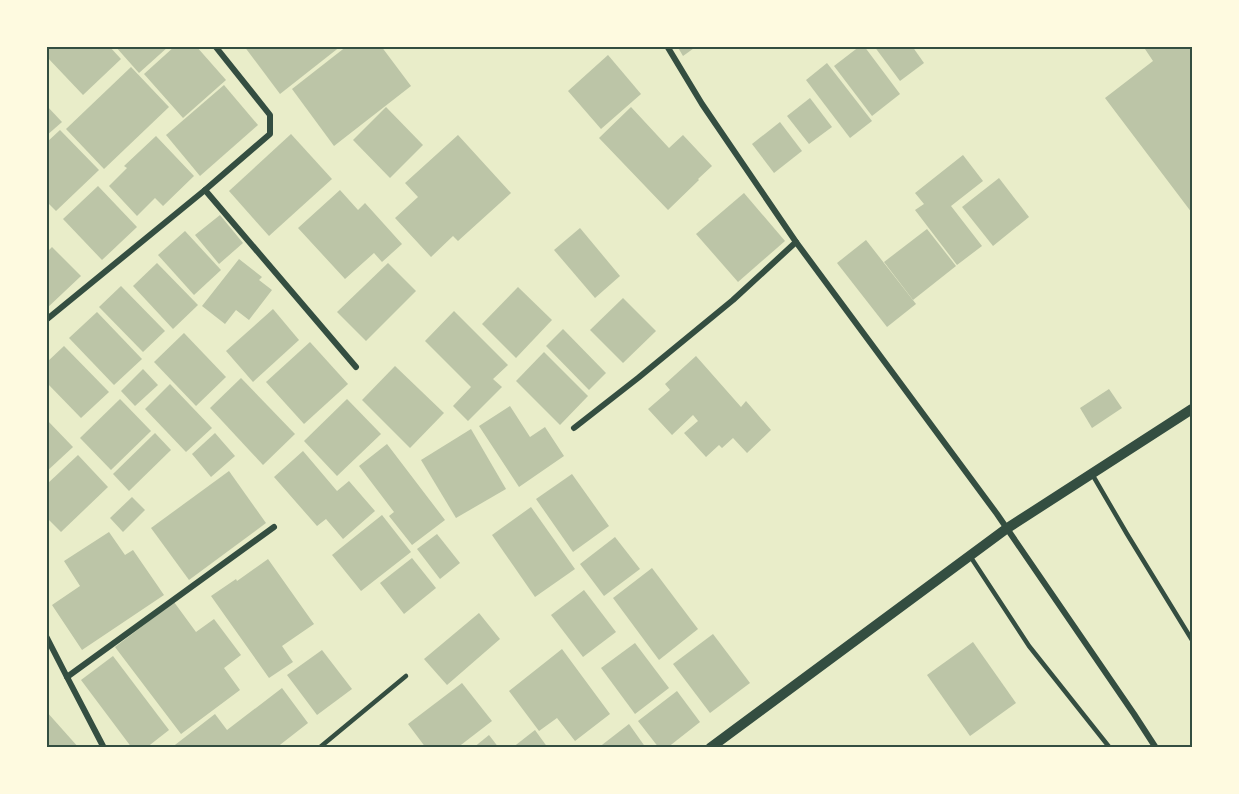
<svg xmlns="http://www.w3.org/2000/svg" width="1239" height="794" viewBox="0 0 1239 794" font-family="'Asap Condensed',sans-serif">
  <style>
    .building { fill: #bcc5a7 }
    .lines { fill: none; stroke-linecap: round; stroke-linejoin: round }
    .service { stroke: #344e41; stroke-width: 4.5 }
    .minor { stroke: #344e41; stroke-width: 6 }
    .tertiary { stroke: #344e41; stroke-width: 10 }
    .neatline { fill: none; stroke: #344e41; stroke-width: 2 }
  </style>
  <rect width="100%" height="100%" fill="#e9edc9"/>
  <g class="building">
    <polygon points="46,46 109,46 121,59 83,95 46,56"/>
    <polygon points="115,46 169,46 139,73"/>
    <polygon points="175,46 196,46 226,80 183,118 144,74"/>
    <polygon points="244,46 341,46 280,94"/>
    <polygon points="347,46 381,46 411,86 334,146 292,89"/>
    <polygon points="677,46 697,46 683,56"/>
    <polygon points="860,46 864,46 900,94 872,116 834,66"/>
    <polygon points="874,46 912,46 924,63 900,81"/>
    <polygon points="1143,46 1190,46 1192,49 1192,213 1105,98 1153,61"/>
    <polygon points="608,55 641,94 601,129 568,91"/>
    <polygon points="827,63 872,121 850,138 806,80"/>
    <polygon points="131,67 169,107 104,169 66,129"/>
    <polygon points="224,85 258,125 200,176 166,135"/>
    <polygon points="810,98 832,127 809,144 787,116"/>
    <polygon points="46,105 62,122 46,136"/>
    <polygon points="386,107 423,145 390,178 353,140"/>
    <polygon points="631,107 669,148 683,135 712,166 698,179 699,180 668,210 599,138"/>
    <polygon points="780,122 802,151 774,173 752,144"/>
    <polygon points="60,130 99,170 56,211 46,201 46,143"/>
    <polygon points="291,134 332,179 269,236 229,191"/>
    <polygon points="458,135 511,193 458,241 453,236 431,257 395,218 418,197 405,183"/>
    <polygon points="156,136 194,176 163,206 155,198 137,216 109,186 127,168 124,166"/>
    <polygon points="963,155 983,181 951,206 982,246 957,265 915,210 924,204 915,193"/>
    <polygon points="999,178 1029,217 993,246 962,207"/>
    <polygon points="98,186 137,227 102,260 63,219"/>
    <polygon points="340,190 358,210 365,203 402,244 382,262 374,253 345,279 298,228"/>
    <polygon points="744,193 785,241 738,282 696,234"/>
    <polygon points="220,215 243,243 219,264 195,235"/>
    <polygon points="580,228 620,276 595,298 554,250"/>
    <polygon points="927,229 956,266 913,300 884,262"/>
    <polygon points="185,231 221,270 194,295 158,255"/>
    <polygon points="866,240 916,304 887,327 837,263"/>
    <polygon points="52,247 81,276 46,309 46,248 49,250"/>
    <polygon points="239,259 262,277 259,280 272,290 249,320 236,310 225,324 202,306"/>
    <polygon points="157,263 198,305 173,329 133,286"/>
    <polygon points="388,263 416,291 366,341 337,312"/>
    <polygon points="121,286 165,331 143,352 99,307"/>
    <polygon points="518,287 552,320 516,358 482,324"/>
    <polygon points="623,298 656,331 623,363 590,330"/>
    <polygon points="273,309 299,340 253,382 226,351"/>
    <polygon points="454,311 508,365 493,379 502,387 468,421 453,406 471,387 425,341"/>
    <polygon points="97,312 142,359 114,385 69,338"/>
    <polygon points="563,329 606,373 589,390 546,346"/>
    <polygon points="184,333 226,377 196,406 154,362"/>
    <polygon points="310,342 348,384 304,424 266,382"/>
    <polygon points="64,346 109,392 81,418 46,382 46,363"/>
    <polygon points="544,352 588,396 560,425 516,381"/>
    <polygon points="696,356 741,407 746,401 771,430 747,453 733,438 722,448 719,445 706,457 684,433 698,421 693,415 672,435 648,409 670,390 665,384"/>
    <polygon points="395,366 444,413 410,448 362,400"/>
    <polygon points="143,369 158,385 135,406 121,391"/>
    <polygon points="241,378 295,434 263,465 210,408"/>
    <polygon points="170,384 212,428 186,452 145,409"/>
    <polygon points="1109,389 1122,408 1092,428 1080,408"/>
    <polygon points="120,399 151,431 111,470 80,438"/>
    <polygon points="347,399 381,434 337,476 304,441"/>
    <polygon points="510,406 530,437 545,427 564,456 519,487 479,426"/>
    <polygon points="46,419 73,447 46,472"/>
    <polygon points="471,429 506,489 456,518 421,460"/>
    <polygon points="155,433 171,450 129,491 113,474"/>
    <polygon points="215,433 235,456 211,477 192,454"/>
    <polygon points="387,444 445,520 412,545 389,516 394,512 359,466"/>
    <polygon points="303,451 337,491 349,481 375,511 343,539 326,519 317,526 274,477"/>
    <polygon points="78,455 108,487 61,532 46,517 46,485"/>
    <polygon points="229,471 266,523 189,580 151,528"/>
    <polygon points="572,474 609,526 573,552 536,499"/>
    <polygon points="132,497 145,510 123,532 110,518"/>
    <polygon points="531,507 575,569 535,597 492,535"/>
    <polygon points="382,515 411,552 361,591 332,555"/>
    <polygon points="109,532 125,555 133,550 164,595 82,650 52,605 80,586 64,561"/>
    <polygon points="437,534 460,563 440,579 417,549"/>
    <polygon points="615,537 640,569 604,596 580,564"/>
    <polygon points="412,558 436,588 404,614 380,583"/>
    <polygon points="268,559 314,624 282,646 293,662 269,678 211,596 236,579 237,581"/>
    <polygon points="652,568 698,629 659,660 613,598"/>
    <polygon points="584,590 616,632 583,657 551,615"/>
    <polygon points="174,602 196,632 214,619 241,655 224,668 240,690 181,734 115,647"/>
    <polygon points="479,613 500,639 447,685 424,659"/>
    <polygon points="713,634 750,683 710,713 673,664"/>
    <polygon points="973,642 1016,703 970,736 927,675"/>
    <polygon points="635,643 669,688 635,714 601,668"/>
    <polygon points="562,649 610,714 575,741 557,718 539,731 509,691"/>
    <polygon points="322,650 352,689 317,715 287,675"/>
    <polygon points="113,656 169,730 146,748 132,748 81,680"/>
    <polygon points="462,683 492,721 457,748 426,748 408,724"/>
    <polygon points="282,688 308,723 276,748 171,748 215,714 227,730"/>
    <polygon points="677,691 700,722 667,748 659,748 638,721"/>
    <polygon points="46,711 79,748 46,748"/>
    <polygon points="629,724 646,748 598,748"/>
    <polygon points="535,730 548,748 512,748"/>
    <polygon points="489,735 499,748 473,748"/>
  </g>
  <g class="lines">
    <g class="service">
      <polyline points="1092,474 1127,534 1192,640"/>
      <polyline points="970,556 1029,646 1110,748"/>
      <polyline points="319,748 406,676"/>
    </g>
    <g class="minor">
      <polyline points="667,46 702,104 796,242 997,514 1134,714 1156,748"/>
      <polyline points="205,190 356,367"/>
      <polyline points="46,320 205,190 270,134 270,115 215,46"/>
      <polyline points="574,428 638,378 733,300 796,242"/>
      <polyline points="46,636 67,677 104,748"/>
      <polyline points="67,677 274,527"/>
    </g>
    <polyline class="tertiary" points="710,748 1006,529 1192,409"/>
  </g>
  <rect width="1239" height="794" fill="none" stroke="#fefae0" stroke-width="96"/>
  <rect x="48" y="48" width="1143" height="698" class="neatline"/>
</svg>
